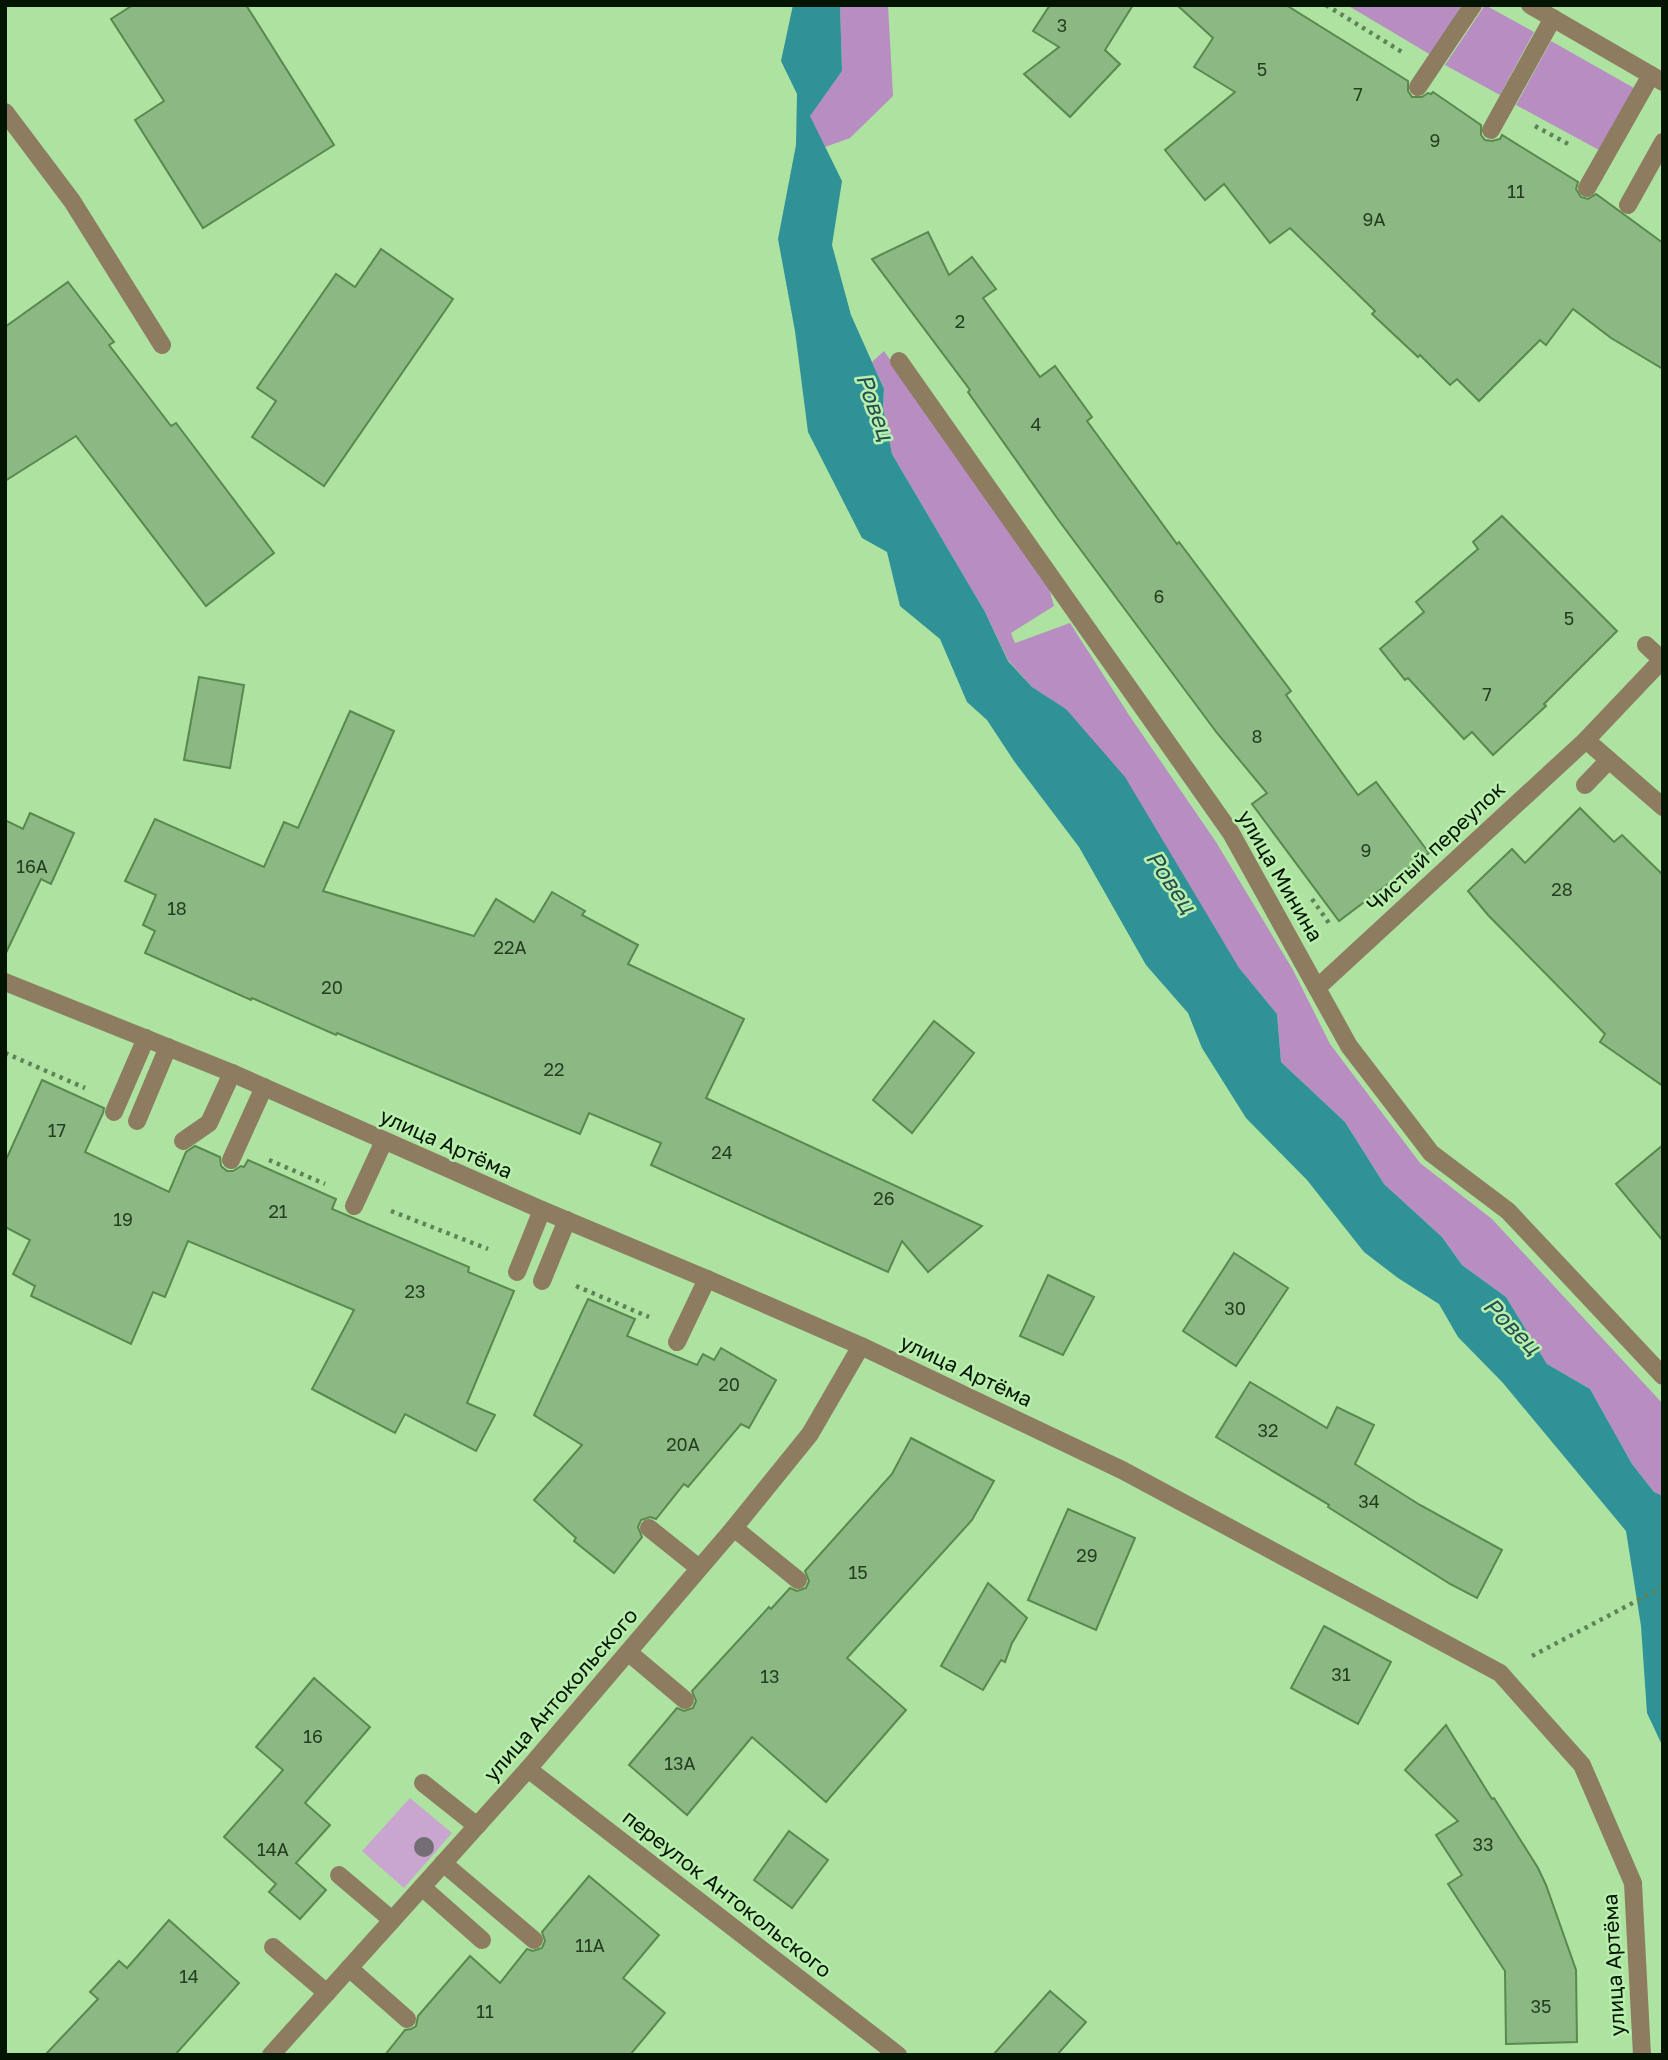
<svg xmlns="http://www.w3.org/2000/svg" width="1668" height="2060" viewBox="0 0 1668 2060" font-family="'Golos Text',sans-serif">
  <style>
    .green { fill: #c8a6d0 }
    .forest { fill: #b88dc2 }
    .water { fill: #2e9297 }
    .building { fill: #8cb983; stroke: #58894d; stroke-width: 2 }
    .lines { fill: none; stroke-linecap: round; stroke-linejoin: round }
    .path { stroke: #5e8357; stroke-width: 4.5; stroke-dasharray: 3.5 5; stroke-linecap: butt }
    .service { stroke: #8d7c5f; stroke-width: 18 }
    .minor { stroke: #8d7c5f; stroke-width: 18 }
    .tree { fill: #736d74 }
    .labels { text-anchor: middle; stroke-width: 5; stroke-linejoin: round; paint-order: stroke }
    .number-label { font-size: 18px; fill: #253e22 }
    .street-label { font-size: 21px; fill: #031501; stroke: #b9efad }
    .water-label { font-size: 23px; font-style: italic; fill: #244f51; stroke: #b9efad }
  </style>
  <rect width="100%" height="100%" fill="#ade2a1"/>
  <polygon class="green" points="410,1798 452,1833 404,1888 362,1851"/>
  <g class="forest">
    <polygon points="840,5 888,5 893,96 850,138 825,147 809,116 842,71"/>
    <polygon points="1347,5 1462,5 1431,55"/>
    <polygon points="1485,5 1534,32 1500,95 1445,65"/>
    <polygon points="1551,41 1634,88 1599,150 1516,105"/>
    <polygon points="884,351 1049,588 1054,606 1011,633 1015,643 1070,623 1129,715 1216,842 1293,970 1330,1044 1420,1163 1492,1219 1663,1404 1663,1496 1654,1492 1632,1464 1590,1389 1547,1364 1506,1297 1462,1265 1442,1237 1384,1184 1345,1122 1281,1062 1277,1014 1239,969 1169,852 1066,709 1032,687 1008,660 985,612 892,454 883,407 884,389 872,362"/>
  </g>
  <polygon class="water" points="793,5 840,5 842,71 810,116 842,181 832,245 851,315 884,389 883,407 892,454 985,612 1008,661 1032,687 1066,709 1125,777 1239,968 1277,1014 1281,1062 1345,1122 1384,1184 1442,1237 1462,1265 1506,1297 1547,1364 1590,1389 1632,1464 1654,1492 1663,1496 1663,1747 1647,1713 1641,1626 1626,1531 1503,1383 1458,1337 1439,1304 1398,1278 1364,1252 1307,1180 1246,1118 1202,1048 1188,1013 1146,965 1079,847 1014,761 987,720 967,702 940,639 900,606 887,552 862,538 808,432 795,331 778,239 796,145 797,94 781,61"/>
  <g class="building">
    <polygon points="133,5 246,5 334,145 203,228 135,120 164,101 111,19"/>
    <polygon points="1050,5 1133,5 1105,50 1120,64 1070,117 1024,74 1059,47 1033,31"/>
    <polygon points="1177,5 1286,5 1408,81 1408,91 1412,97 1422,97 1428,93 1431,94 1433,92 1481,125 1481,135 1485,140 1492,141 1500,139 1502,135 1578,182 1576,189 1581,197 1588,199 1596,194 1663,243 1663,369 1611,338 1573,309 1546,345 1540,340 1479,401 1457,379 1450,385 1420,355 1418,357 1372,314 1375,311 1290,228 1270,243 1224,184 1205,200 1165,150 1235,92 1194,67 1213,38"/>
    <polygon points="928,232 949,275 972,257 996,289 983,298 1040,377 1055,366 1092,417 1087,421 1177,544 1179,542 1291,691 1286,695 1358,795 1376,782 1429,853 1339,921 1252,804 1267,793 1217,733 1057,518 968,392 970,390 872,259"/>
    <polygon points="381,249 453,299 324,486 252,437 276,401 257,388 336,274 355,287"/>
    <polygon points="68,282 114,342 109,345 171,426 176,423 274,553 206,606 76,436 5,481 5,327"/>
    <polygon points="1502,516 1617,631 1544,704 1546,706 1493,755 1472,732 1464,739 1408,678 1405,680 1380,649 1424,612 1416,602 1478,549 1473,542"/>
    <polygon points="199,677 244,685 230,768 184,760"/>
    <polygon points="350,711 394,731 323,891 474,936 496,899 534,922 552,892 585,911 582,915 638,945 628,964 744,1019 706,1098 982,1226 928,1272 902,1241 888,1272 651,1165 661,1143 589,1113 580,1134 337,1033 336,1035 252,998 251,1000 145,953 155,931 143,925 156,895 125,881 155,819 264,867 284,822 298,828"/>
    <polygon points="1580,808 1614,842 1622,835 1663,875 1663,1086 1600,1042 1605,1034 1488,915 1468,891 1512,849 1525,863"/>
    <polygon points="30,813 74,833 51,884 41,879 5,955 5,820 23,829"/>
    <polygon points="934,1021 974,1053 912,1133 873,1100"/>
    <polygon points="42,1080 104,1108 103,1113 85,1152 169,1192 186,1152 195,1146 220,1157 221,1166 227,1171 233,1171 241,1166 244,1167 248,1160 336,1199 332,1209 469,1267 468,1272 514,1291 467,1403 495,1415 476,1451 405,1414 395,1433 312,1389 354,1310 188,1241 165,1297 153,1292 131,1344 31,1296 35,1286 13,1274 30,1240 5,1227 5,1162"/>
    <polygon points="1663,1145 1663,1241 1616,1184"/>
    <polygon points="1234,1253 1288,1288 1236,1366 1183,1331"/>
    <polygon points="1048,1275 1094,1297 1063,1355 1020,1336"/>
    <polygon points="588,1299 635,1319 627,1336 697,1365 703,1354 714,1360 721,1348 776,1380 749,1428 741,1424 688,1487 684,1484 656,1519 650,1517 641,1520 638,1527 642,1537 614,1573 574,1541 576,1538 534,1500 582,1445 534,1415"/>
    <polygon points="1250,1382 1327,1428 1337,1407 1374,1425 1355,1464 1420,1505 1502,1550 1477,1598 1450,1584 1328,1507 1329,1505 1216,1437"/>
    <polygon points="911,1438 994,1481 972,1520 847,1658 906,1710 826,1802 752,1737 687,1815 629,1765 677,1708 684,1711 693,1708 696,1701 692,1691 769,1607 771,1609 790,1588 797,1591 806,1588 809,1581 805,1571 892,1474"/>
    <polygon points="1068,1509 1135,1538 1096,1630 1028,1600"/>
    <polygon points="988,1583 1027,1618 1012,1643 1005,1662 1001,1660 983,1690 941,1666"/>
    <polygon points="1324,1626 1391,1662 1358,1724 1291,1688"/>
    <polygon points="314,1678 370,1727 305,1803 330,1825 296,1863 326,1890 300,1919 269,1892 276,1884 224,1837 283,1770 256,1747"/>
    <polygon points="1446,1725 1492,1799 1494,1798 1538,1868 1546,1885 1576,1970 1577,2042 1506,2044 1505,1971 1448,1884 1462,1875 1436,1835 1458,1821 1405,1770"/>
    <polygon points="789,1831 828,1860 792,1908 754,1880"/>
    <polygon points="589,1876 659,1935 623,1978 665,2013 630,2055 385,2055 405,2030 411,2029 416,2026 418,2016 470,1956 500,1983 527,1949 533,1951 542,1948 545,1941 542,1932"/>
    <polygon points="169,1920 239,1983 175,2055 45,2055 98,1999 90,1992 119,1961 127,1968"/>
    <polygon points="1050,1991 1086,2022 1057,2055 993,2055"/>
  </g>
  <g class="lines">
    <g class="path">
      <polyline points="1326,5 1402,52"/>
      <polyline points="1535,126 1570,145"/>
      <polyline points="1312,899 1331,926"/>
      <polyline points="5,1053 85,1088"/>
      <polyline points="269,1160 325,1184"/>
      <polyline points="391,1211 488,1249"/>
      <polyline points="576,1286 649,1317"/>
      <polyline points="1532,1656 1663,1587"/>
    </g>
    <g class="service">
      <polyline points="1418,87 1473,5"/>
      <polyline points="5,112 72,201 162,345"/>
      <polyline points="1491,130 1553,18"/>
      <polyline points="1587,188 1651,75"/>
      <polyline points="1628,205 1663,142"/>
      <polyline points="1646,645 1662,660"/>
      <polyline points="1585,785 1609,760"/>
      <polyline points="114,1112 146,1038"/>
      <polyline points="137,1121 168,1047"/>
      <polyline points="183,1141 209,1123 232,1073"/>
      <polyline points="231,1160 264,1087"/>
      <polyline points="354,1206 384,1141"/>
      <polyline points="517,1272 542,1210"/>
      <polyline points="542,1281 567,1220"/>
      <polyline points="677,1342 707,1279"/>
      <polyline points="649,1528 699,1568"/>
      <polyline points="734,1528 798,1580"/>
      <polyline points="628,1652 685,1700"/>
      <polyline points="423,1783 477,1826"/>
      <polyline points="443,1863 534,1940"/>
      <polyline points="339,1875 392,1920"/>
      <polyline points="422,1887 482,1940"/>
      <polyline points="273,1947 327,1993"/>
      <polyline points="349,1968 407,2019"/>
    </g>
    <g class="minor">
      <polyline points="1530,5 1663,82"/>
      <polyline points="899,361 1231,833 1349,1046 1431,1153 1508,1211 1663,1376"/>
      <polyline points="1586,740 1663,807"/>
      <polyline points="5,982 232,1073 542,1210 707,1279 861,1346 1122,1470 1500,1673 1582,1765 1633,1883 1642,2055"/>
      <polyline points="1317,988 1586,740 1663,659"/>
      <polyline points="528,1769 898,2055"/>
      <polyline points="271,2055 528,1769 734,1528 810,1434 861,1346"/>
    </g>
  </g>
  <circle class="tree" cx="424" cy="1847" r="10"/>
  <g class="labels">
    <g class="number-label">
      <text x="1062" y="32">3</text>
      <text x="1262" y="76">5</text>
      <text x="1358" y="101">7</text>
      <text x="1435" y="147">9</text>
      <text x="1516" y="198">11</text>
      <text x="1374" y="226">9А</text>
      <text x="960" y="328">2</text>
      <text x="1036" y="431">4</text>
      <text x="1159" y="603">6</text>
      <text x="1569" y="625">5</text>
      <text x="1487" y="701">7</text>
      <text x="1257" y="743">8</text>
      <text x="1366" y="857">9</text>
      <text x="32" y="873">16А</text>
      <text x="1562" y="896">28</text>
      <text x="177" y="915">18</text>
      <text x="510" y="954">22А</text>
      <text x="332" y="994">20</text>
      <text x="554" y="1076">22</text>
      <text x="57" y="1137">17</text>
      <text x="722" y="1159">24</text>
      <text x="884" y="1205">26</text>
      <text x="278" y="1218">21</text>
      <text x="123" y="1226">19</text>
      <text x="415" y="1298">23</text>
      <text x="1235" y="1315">30</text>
      <text x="729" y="1391">20</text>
      <text x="1268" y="1437">32</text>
      <text x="683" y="1451">20А</text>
      <text x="1369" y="1508">34</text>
      <text x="1087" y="1562">29</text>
      <text x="858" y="1579">15</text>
      <text x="1341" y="1681">31</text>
      <text x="770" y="1683">13</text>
      <text x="313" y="1743">16</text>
      <text x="680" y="1770">13А</text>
      <text x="1483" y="1851">33</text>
      <text x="273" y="1856">14А</text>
      <text x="590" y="1952">11А</text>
      <text x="189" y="1983">14</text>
      <text x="1541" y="2013">35</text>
      <text x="485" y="2018">11</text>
    </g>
    <g class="street-label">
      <text transform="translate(1436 847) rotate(-43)" y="7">Чистый переулок</text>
      <text transform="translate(1280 876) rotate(60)" y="7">улица Минина</text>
      <text transform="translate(446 1144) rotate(24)" y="7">улица Артёма</text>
      <text transform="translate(966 1371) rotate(25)" y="7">улица Артёма</text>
      <text transform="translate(561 1695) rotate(-49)" y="7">улица Антокольского</text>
      <text transform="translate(727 1894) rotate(38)" y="7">переулок Антокольского</text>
      <text transform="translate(1614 1965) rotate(-93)" y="7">улица Артёма</text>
    </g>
    <g class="water-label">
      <text transform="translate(875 407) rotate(70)" y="8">Ровец</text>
      <text transform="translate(1171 882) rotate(56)" y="8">Ровец</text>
      <text transform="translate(1512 1326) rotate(45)" y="8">Ровец</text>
    </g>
  </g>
  <rect width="1668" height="2060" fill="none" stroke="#031501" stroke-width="14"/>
</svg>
